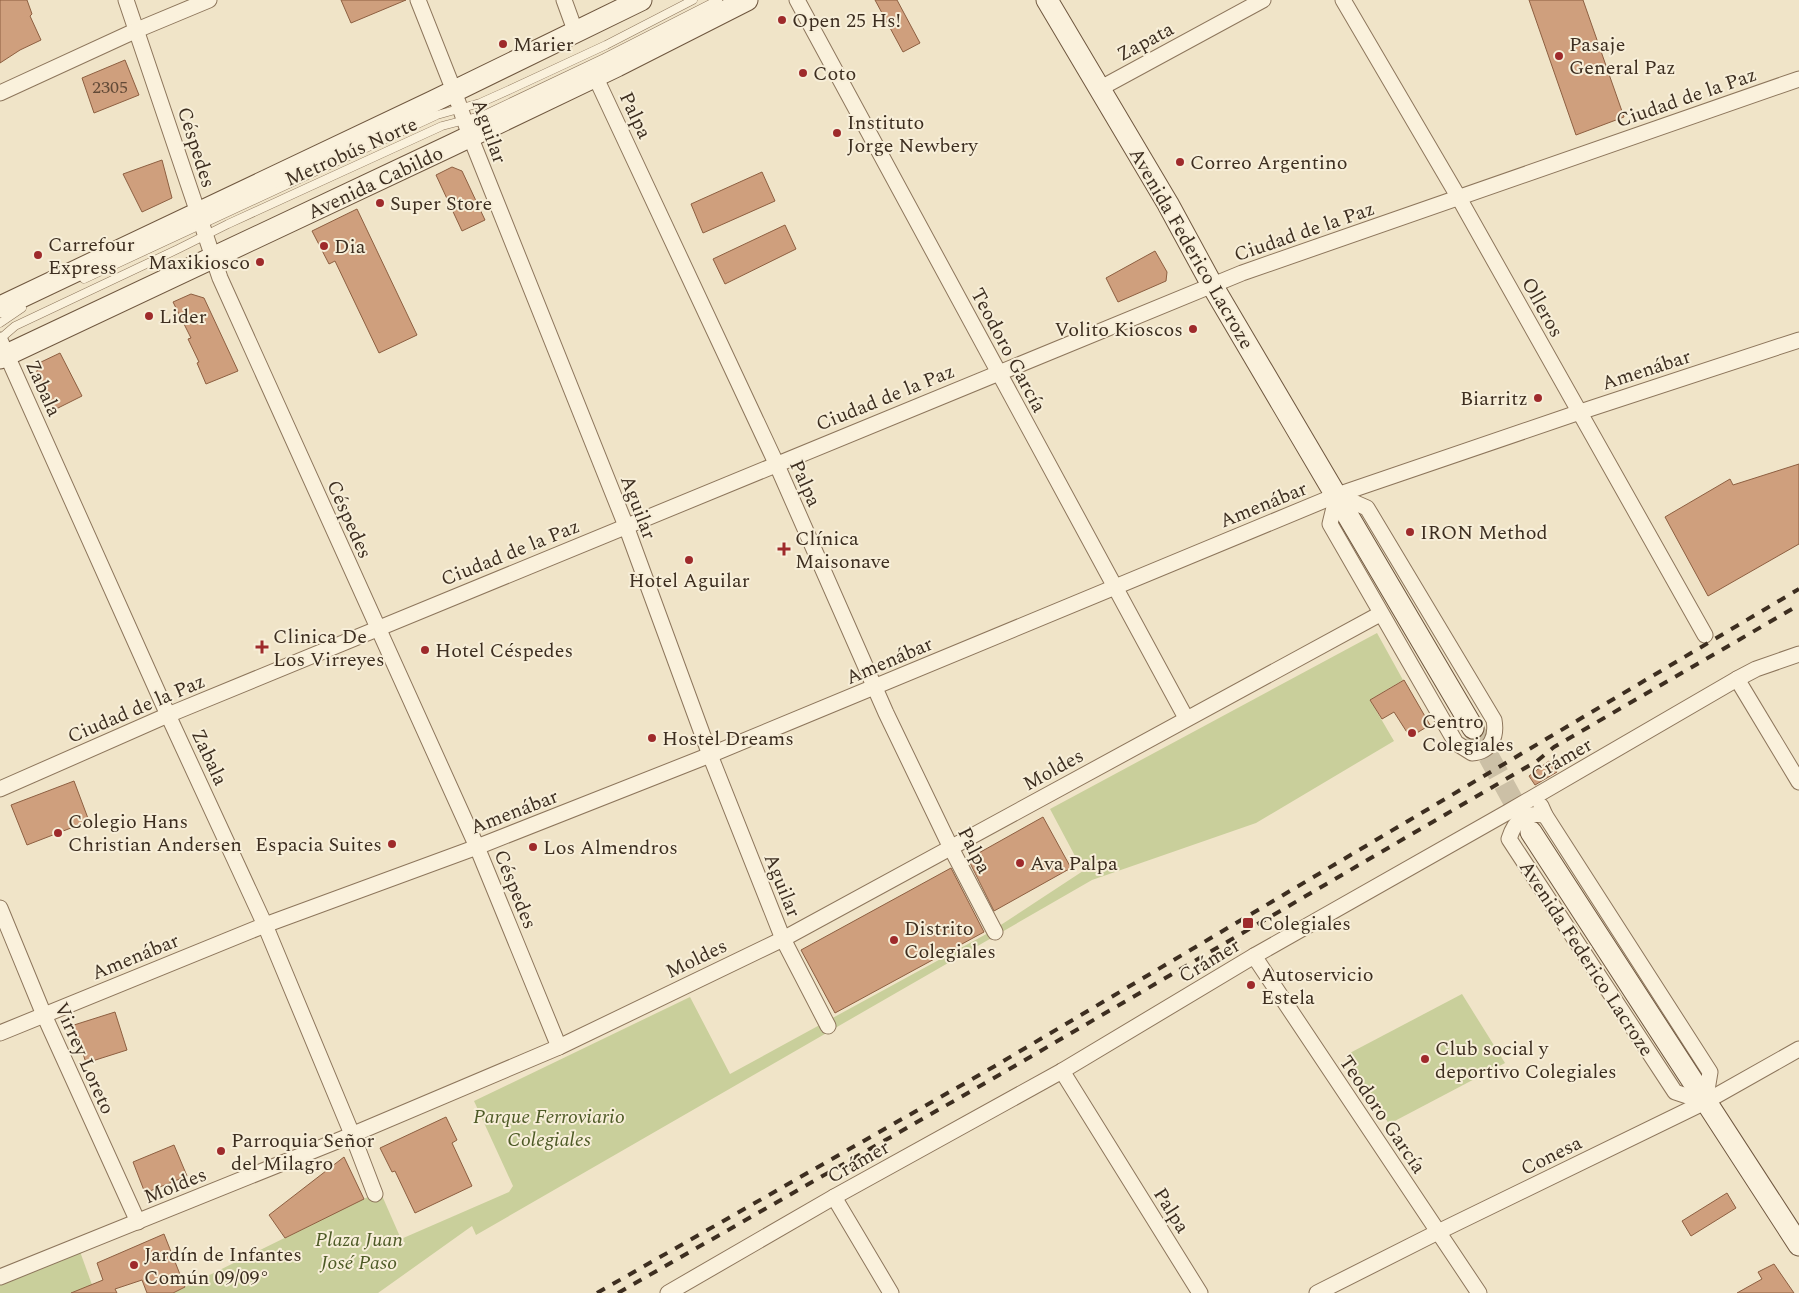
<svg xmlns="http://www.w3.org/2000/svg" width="1799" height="1293" viewBox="0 0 1799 1293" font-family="Spectral,serif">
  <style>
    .green { fill: #c9cf9b }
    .building { fill: #cf9f7d; stroke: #8d5f41 }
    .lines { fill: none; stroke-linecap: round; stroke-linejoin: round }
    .secondary-tunnel { stroke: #ccc0a6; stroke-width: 21; stroke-dasharray: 21 11; stroke-linecap: butt }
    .lane-casing { stroke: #8d765c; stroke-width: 9 }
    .street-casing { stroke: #8d765c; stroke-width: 17 }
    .secondary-casing { stroke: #6f573f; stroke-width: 23 }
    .lane { stroke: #faf1dc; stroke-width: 8 }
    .street { stroke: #faf1dc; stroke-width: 15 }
    .secondary { stroke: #faf1dc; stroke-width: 21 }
    .rail { stroke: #3d2e20; stroke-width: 4; stroke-dasharray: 9 9; stroke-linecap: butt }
    .poi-dot { fill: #9e2a2b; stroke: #f7eed8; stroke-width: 2 }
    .labels { text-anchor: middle; stroke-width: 4; stroke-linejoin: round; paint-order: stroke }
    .number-label { font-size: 18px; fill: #624a37 }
    .poi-label { font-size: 20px; fill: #3d2e20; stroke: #f7eed8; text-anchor: start }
    .street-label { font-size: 20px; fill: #3d2e20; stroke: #f7eed8 }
    .park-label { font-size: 20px; font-style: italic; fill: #4d5a26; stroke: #f7eed8 }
  </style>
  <rect width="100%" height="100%" fill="#f0e4c8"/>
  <g class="green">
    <polygon points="1377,633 1403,680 1370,700 1394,741 1256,823 1092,880 476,1235 472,1226 378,1293 173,1293 380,1191 401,1239 509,1192 513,1186 474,1101 690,997 730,1074 990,932 1083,871 1050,809"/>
    <polygon points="1462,994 1505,1063 1389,1124 1346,1055"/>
    <polygon points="78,1246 95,1293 0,1293 0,1277"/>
  </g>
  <g class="building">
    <polygon points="0,0 27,0 32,14 30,16 41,40 20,50 0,63"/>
    <polygon points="341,0 406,0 351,23"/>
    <polygon points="875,0 897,0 920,43 903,52"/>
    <polygon points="1529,0 1583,0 1624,117 1576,135"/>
    <polygon points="125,60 139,95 94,113 82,78"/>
    <polygon points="162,160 172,198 142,212 123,174"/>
    <polygon points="452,167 462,171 485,220 462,231 436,175"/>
    <polygon points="762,172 775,201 703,233 691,204"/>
    <polygon points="357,209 417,335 379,353 335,261 329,264 312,231"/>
    <polygon points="785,225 796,249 725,284 713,259"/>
    <polygon points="1155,251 1167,272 1166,281 1118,302 1106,278"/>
    <polygon points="191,294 204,298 238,371 206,384 197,363 199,362 188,339 191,338 173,302"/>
    <polygon points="60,353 82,396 54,410 36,375 39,363"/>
    <polygon points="1799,464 1799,544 1708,596 1665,517 1730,479 1733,485"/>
    <polygon points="1404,680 1430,725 1410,737 1394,712 1382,719 1370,700"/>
    <polygon points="1549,761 1557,772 1535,785 1529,776"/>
    <polygon points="74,781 89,821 27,845 11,805"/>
    <polygon points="1043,817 1071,868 994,911 968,859"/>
    <polygon points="951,868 984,932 835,1013 801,950"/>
    <polygon points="115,1012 127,1050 86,1063 74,1025"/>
    <polygon points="446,1117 457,1140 452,1143 472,1186 415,1213 395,1171 392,1172 380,1148"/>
    <polygon points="174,1145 187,1176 145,1193 133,1162"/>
    <polygon points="344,1157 364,1199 285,1238 269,1215"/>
    <polygon points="1727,1193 1736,1208 1691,1236 1682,1221"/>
    <polygon points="164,1234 185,1287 173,1293 147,1293 142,1280 115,1289 117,1293 71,1293 103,1280 97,1263"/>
    <polygon points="1774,1264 1794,1293 1737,1293 1762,1279 1758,1272"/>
  </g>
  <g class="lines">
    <polyline class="secondary-tunnel" points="1473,728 1527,826"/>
    <g class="lane-casing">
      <g id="lane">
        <polyline points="84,279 437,115 480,103 509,90 606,45 693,0"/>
        <polyline points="0,323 22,308"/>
        <polyline points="0,339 15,326 178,249 228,224 442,126 484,115 604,58 718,0"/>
      </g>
    </g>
    <g class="street-casing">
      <g id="street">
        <polyline points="126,0 220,278 477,847 559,1047"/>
        <polyline points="418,0 454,91 470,136 626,526 710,755 783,939 828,1026"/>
        <polyline points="564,0 576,33"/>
        <polyline points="797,0 1186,718"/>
        <polyline points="1343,0 1459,198 1705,635"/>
        <polyline points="595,76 776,463 886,713 951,848 995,932"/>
        <polyline points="1099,89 1263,0"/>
        <polyline points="0,93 137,30 209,0"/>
        <polyline points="0,340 168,715 265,925 352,1134 375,1194"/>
        <path d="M1337 495 1367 508 1494 720C1497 736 1491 752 1472 753L1456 743 1330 524Z"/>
        <polyline points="1737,679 1799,782"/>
        <polyline points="0,789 168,715 1242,273 1799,79"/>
        <polyline points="1541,806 1545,815 1710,1072 1705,1102"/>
        <path d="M1545 815C1524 812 1515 820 1509 839L1675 1092 1705 1102"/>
        <polyline points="0,908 44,1015 138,1222"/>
        <polyline points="1254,956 1479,1293"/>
        <polyline points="0,1033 265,925 477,847 710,755 1337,495 1580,412 1799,340"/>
        <polyline points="1062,1071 1200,1293"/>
        <polyline points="834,1197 891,1293"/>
        <polyline points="0,1277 342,1139 559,1047 783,939 1380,614"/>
        <polyline points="668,1293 834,1197 1062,1071 1254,956 1508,812 1737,679 1756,669 1799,654"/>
        <polyline points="1317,1293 1438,1232 1705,1102 1799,1049"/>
      </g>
    </g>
    <g class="secondary-casing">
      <g id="secondary">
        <polyline points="1047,0 1168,204 1212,285 1473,728"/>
        <polyline points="0,307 432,102 641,0"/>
        <polyline points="0,358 450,146 617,66 747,0"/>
        <polyline points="1531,832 1799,1245"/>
      </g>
    </g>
    <use href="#lane" class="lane"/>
    <use href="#street" class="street"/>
    <use href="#secondary" class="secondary"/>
    <g class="rail">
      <polyline points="597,1293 995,1066 1799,589"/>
      <polyline points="618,1293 1001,1074 1537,761 1554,747 1799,605"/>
    </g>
  </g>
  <g class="poi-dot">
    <circle cx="782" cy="20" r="5"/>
    <circle cx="503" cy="44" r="5"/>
    <circle cx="1559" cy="56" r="5"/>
    <circle cx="803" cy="73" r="5"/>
    <circle cx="837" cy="133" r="5"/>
    <circle cx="1180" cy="162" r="5"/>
    <circle cx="380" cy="203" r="5"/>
    <circle cx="324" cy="246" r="5"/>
    <circle cx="38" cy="255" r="5"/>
    <circle cx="260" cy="262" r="5"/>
    <circle cx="149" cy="316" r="5"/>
    <circle cx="1193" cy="329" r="5"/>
    <circle cx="1538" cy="398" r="5"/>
    <circle cx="1410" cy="532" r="5"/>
    <path d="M781.5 541.5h5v5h5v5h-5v5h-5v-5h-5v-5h5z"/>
    <circle cx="689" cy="560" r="5"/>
    <path d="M259.5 639.5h5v5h5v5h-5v5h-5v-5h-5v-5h5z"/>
    <circle cx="425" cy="650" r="5"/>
    <circle cx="1412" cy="733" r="5"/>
    <circle cx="652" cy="738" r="5"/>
    <circle cx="58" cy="833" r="5"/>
    <circle cx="392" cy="844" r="5"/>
    <circle cx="533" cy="847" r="5"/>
    <circle cx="1020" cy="863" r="5"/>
    <rect x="1242" y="917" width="12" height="12" rx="2.5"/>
    <circle cx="894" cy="940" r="5"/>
    <circle cx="1251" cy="985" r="5"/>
    <circle cx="1425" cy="1059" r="5"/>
    <circle cx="221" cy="1151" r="5"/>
    <circle cx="134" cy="1265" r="5"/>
  </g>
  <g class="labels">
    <g class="number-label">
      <text x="110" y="93">2305</text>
    </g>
    <g class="poi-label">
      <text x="792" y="27">Open 25 Hs!</text>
      <text x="513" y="51">Marier</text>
      <text x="1569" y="51">Pasaje<tspan x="1569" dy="23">General Paz</tspan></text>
      <text x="813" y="80">Coto</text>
      <text x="847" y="129">Instituto<tspan x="847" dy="23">Jorge Newbery</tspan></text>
      <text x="1190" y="169">Correo Argentino</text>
      <text x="390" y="210">Super Store</text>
      <text x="48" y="251">Carrefour<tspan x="48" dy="23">Express</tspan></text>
      <text x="334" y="253">Dia</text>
      <text x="250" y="269" text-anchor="end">Maxikiosco</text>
      <text x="159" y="323">Lider</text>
      <text x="1183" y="336" text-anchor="end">Volito Kioscos</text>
      <text x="1528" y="405" text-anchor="end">Biarritz</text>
      <text x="1420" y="539">IRON Method</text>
      <text x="795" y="545">Clínica<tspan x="795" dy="23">Maisonave</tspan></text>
      <text x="689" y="587" text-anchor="middle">Hotel Aguilar</text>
      <text x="273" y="643">Clinica De<tspan x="273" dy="23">Los Virreyes</tspan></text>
      <text x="435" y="657">Hotel Céspedes</text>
      <text x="1422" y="728">Centro<tspan x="1422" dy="23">Colegiales</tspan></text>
      <text x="662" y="745">Hostel Dreams</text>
      <text x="68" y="828">Colegio Hans<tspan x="68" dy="23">Christian Andersen</tspan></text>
      <text x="382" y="851" text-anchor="end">Espacia Suites</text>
      <text x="543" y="854">Los Almendros</text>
      <text x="1030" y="870">Ava Palpa</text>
      <text x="1259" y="930">Colegiales</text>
      <text x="904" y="935">Distrito<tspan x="904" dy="23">Colegiales</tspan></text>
      <text x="1261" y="981">Autoservicio<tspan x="1261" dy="23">Estela</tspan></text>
      <text x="1435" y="1055">Club social y<tspan x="1435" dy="23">deportivo Colegiales</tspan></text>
      <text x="231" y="1147">Parroquia Señor<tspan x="231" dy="23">del Milagro</tspan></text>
      <text x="144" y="1261">Jardín de Infantes<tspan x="144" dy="23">Común 09/09°</tspan></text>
    </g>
    <g class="street-label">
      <text transform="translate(1145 41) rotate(-28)" y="7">Zapata</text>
      <text transform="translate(1686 97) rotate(-19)" y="7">Ciudad de la Paz</text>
      <text transform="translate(636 115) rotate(65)" y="7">Palpa</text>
      <text transform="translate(490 131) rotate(70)" y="7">Aguilar</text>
      <text transform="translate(197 147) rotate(72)" y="7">Céspedes</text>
      <text transform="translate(351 151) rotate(-24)" y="7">Metrobús Norte</text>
      <text transform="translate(375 182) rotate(-25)" y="7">Avenida Cabildo</text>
      <text transform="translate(1304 231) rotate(-19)" y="7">Ciudad de la Paz</text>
      <text transform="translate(1192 248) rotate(60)" y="7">Avenida Federico Lacroze</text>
      <text transform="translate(1543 307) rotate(61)" y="7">Olleros</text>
      <text transform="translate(1009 350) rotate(62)" y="7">Teodoro García</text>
      <text transform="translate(1646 369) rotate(-18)" y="7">Amenábar</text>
      <text transform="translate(44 388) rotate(66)" y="7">Zabala</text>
      <text transform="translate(885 397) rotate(-22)" y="7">Ciudad de la Paz</text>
      <text transform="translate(806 483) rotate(66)" y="7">Palpa</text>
      <text transform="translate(1263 504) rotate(-22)" y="7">Amenábar</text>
      <text transform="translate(639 507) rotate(69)" y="7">Aguilar</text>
      <text transform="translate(350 519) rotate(66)" y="7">Céspedes</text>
      <text transform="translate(510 552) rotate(-22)" y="7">Ciudad de la Paz</text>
      <text transform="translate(889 660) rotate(-23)" y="7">Amenábar</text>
      <text transform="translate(136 708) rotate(-23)" y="7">Ciudad de la Paz</text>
      <text transform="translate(210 757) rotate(65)" y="7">Zabala</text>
      <text transform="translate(1561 759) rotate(-30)" y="7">Crámer</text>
      <text transform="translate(1053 769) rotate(-29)" y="7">Moldes</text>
      <text transform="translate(514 811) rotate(-21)" y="7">Amenábar</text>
      <text transform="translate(975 850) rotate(63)" y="7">Palpa</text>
      <text transform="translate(783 885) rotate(68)" y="7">Aguilar</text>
      <text transform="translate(516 889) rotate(68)" y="7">Céspedes</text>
      <text transform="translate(135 956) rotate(-22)" y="7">Amenábar</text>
      <text transform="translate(696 958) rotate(-26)" y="7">Moldes</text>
      <text transform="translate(1587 958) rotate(57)" y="7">Avenida Federico Lacroze</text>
      <text transform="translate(1209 960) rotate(-31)" y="7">Crámer</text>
      <text transform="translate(85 1058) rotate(66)" y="7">Virrey Loreto</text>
      <text transform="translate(1383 1114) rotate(56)" y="7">Teodoro García</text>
      <text transform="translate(1551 1155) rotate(-26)" y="7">Conesa</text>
      <text transform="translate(858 1161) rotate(-29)" y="7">Crámer</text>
      <text transform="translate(175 1185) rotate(-22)" y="7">Moldes</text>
      <text transform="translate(1172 1210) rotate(58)" y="7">Palpa</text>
    </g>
    <g class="park-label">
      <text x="549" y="1123">Parque Ferroviario<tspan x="549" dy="23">Colegiales</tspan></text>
      <text x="359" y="1246">Plaza Juan<tspan x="359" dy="23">José Paso</tspan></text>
    </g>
  </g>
</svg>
